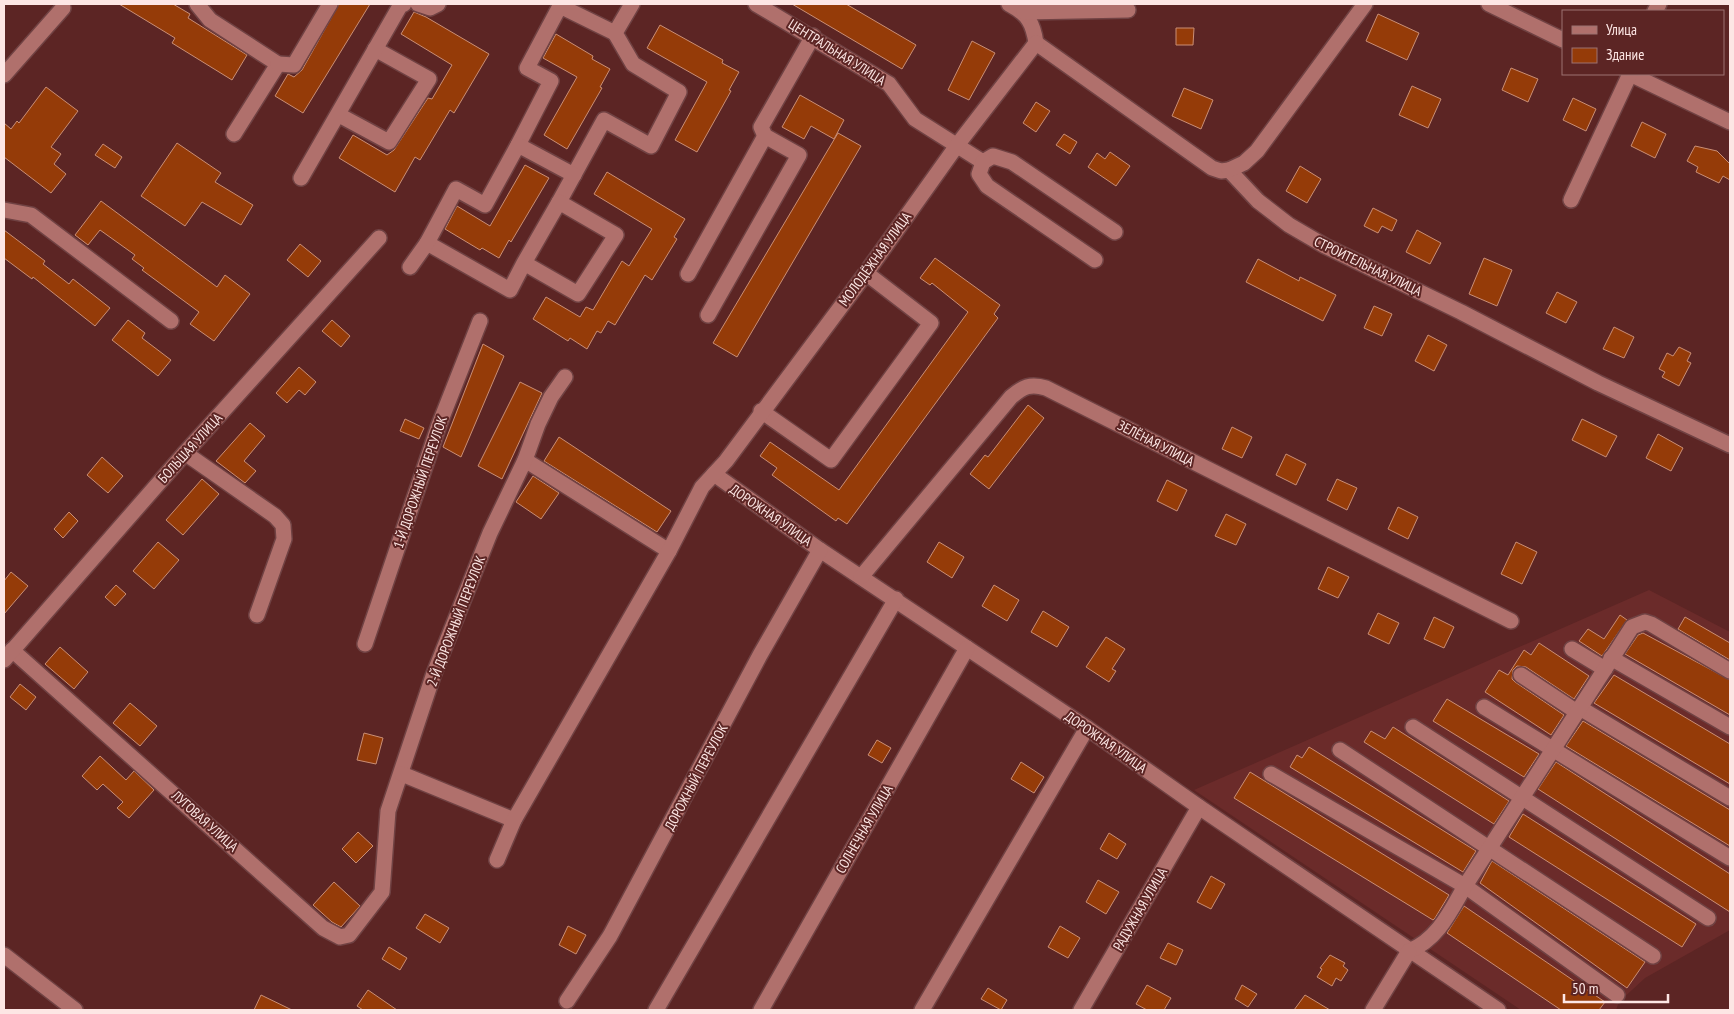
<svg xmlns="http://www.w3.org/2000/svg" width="1734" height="1014" viewBox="0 0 1734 1014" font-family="'PT Sans Narrow',sans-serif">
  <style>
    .built { fill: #6b2b2a }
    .building { fill: #953b08; stroke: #ca8e75 }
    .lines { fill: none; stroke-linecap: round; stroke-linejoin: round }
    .minor-casing { stroke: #704243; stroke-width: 18 }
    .minor { stroke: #b0706c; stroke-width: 15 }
    .labels { text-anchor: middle; stroke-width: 4; stroke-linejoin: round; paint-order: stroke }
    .street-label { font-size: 14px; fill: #fde6e4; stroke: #5c2524 }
  </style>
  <rect width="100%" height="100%" fill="#5c2524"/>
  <polygon class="built" points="1649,590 1730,632 1730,930 1645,978 1619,1002 1616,1010 1521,1010 1194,790"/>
  <g class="building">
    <polygon points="119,4 173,4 190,14 188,18 247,55 232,80 172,43 175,38"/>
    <polygon points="339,4 370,4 303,113 275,96 288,74 294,77 302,70"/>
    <polygon points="792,4 846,4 916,45 902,69"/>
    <polygon points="414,12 426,17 489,54 454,113 450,110 420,160 415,157 395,192 339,158 353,135 387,155 394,150 428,98 432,99 452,65 401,34"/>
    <polygon points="1378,14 1419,33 1407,60 1366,41"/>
    <polygon points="660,25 723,60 722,63 739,72 729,90 731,91 697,152 675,140 707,82 647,48"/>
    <polygon points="1176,28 1194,28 1193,45 1176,45"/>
    <polygon points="556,34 593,56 592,59 610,69 600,87 602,88 567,149 544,135 577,77 543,58"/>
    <polygon points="972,41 995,53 969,100 948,90"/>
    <polygon points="1511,68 1538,79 1528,102 1502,90"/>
    <polygon points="1412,86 1441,99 1428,128 1399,115"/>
    <polygon points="46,87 78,111 51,147 61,154 54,164 66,174 51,193 4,157 4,123 11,129 17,121 19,123"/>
    <polygon points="1184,88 1213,100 1201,129 1172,116"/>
    <polygon points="800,95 844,120 834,139 811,126 804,139 782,127"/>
    <polygon points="1573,98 1596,109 1586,131 1563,120"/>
    <polygon points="1036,102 1050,111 1036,132 1023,123"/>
    <polygon points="1642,122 1666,134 1655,158 1631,146"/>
    <polygon points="838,133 861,146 737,357 713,343"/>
    <polygon points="1064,134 1077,142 1070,154 1056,145"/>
    <polygon points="177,143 221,173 215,182 253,205 241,225 202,202 185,226 141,196"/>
    <polygon points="103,144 122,157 115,168 95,155"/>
    <polygon points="1695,146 1717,151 1730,164 1730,180 1723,176 1719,183 1696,172 1698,167 1687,161"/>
    <polygon points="1110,152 1130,166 1116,186 1088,167 1097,153 1105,159"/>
    <polygon points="525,165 549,178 511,242 509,240 499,258 482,248 480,250 445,229 457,206 490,226"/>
    <polygon points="1300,166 1321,179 1307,203 1286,191"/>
    <polygon points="607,172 685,219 674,237 677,239 652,280 645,275 615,325 608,321 601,333 597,331 587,349 570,338 568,341 533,319 546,297 580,317 586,307 593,310 622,261 629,266 652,229 594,194"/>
    <polygon points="101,201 217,287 225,275 250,294 214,341 190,324 199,312 142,270 144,268 132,259 135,255 100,230 88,245 75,235"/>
    <polygon points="1373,208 1397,220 1392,231 1382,226 1378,233 1364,226"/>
    <polygon points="4,230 45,261 43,264 69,284 73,279 110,308 95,326 33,277 32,279 4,258"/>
    <polygon points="1417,230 1441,243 1430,264 1406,252"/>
    <polygon points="300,244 321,261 308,277 287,260"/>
    <polygon points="935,258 1000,305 994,314 998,318 847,524 838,518 836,521 772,475 777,468 760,456 770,442 839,490 968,312 932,283 930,285 920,278"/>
    <polygon points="1484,258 1512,270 1497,306 1469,294"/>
    <polygon points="1258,259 1299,281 1300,277 1336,295 1323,321 1246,282"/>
    <polygon points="1557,292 1577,302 1566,323 1546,313"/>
    <polygon points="1374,306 1392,314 1382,336 1364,328"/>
    <polygon points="128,320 145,333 142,338 171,360 158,376 112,340"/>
    <polygon points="332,320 350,336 341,347 322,331"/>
    <polygon points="1614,327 1634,337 1624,358 1603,349"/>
    <polygon points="1428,335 1447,345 1434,371 1415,361"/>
    <polygon points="483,344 504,356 461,457 443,447"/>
    <polygon points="1679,347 1691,353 1687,361 1691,363 1679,386 1662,377 1665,372 1659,369 1667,353 1673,356"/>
    <polygon points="299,367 316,382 305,395 299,390 287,403 276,393"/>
    <polygon points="520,382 542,393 502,479 478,466"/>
    <polygon points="1028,405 1044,418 989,489 970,474 985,455 988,457"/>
    <polygon points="405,419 424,428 419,439 400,431"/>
    <polygon points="1582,419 1617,436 1606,457 1572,440"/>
    <polygon points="250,423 265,436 244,461 256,471 245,483 216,461"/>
    <polygon points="1232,427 1252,437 1242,458 1222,449"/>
    <polygon points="1658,434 1683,448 1671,471 1646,458"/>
    <polygon points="559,437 671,511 657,532 544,461"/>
    <polygon points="1286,454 1306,464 1296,485 1276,475"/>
    <polygon points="102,457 123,476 108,493 87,475"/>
    <polygon points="533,476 559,493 541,519 516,502"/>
    <polygon points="202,479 219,494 183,535 166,520"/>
    <polygon points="1337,479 1357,488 1347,510 1327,500"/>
    <polygon points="1167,480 1187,490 1177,511 1157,501"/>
    <polygon points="1398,507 1418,517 1408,539 1388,529"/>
    <polygon points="69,512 78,521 63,538 54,529"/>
    <polygon points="1226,514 1246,524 1236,545 1215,536"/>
    <polygon points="158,542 179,560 154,589 133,571"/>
    <polygon points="939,542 964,557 952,578 927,562"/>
    <polygon points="1516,542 1537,552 1522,584 1501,574"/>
    <polygon points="1328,567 1349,577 1338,598 1318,589"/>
    <polygon points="11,572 28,586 4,614 4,581"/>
    <polygon points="116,585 126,594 115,606 105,597"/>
    <polygon points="994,585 1019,600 1007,621 982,606"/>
    <polygon points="1043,611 1069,627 1057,647 1031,632"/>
    <polygon points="1378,613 1399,623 1389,644 1368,634"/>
    <polygon points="1620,615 1627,620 1602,656 1579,641 1588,629 1604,639"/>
    <polygon points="1434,617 1454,627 1444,648 1424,639"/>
    <polygon points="1685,617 1730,643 1730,660 1678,629"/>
    <polygon points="1643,633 1730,680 1730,715 1625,654 1638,635"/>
    <polygon points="1106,637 1125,649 1112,669 1116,671 1109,682 1086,667"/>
    <polygon points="1539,643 1589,676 1574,699 1526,667 1517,666 1513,670 1512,679 1515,682 1564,715 1551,735 1485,692 1499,670 1508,675 1524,650 1531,655"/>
    <polygon points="60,647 88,672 74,689 45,664"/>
    <polygon points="1614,675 1730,744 1730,784 1594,703"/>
    <polygon points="20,684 36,697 26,710 10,697"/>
    <polygon points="1447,699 1539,754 1524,777 1433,721"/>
    <polygon points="130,703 157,726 140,746 113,723"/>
    <polygon points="1583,721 1730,810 1730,846 1566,746"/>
    <polygon points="1393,727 1509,801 1494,824 1364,742 1371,731 1385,739"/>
    <polygon points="364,733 383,738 376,764 357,760"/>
    <polygon points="877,740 891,748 882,763 868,755"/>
    <polygon points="1309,747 1476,851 1463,872 1290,767 1297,755 1302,758"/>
    <polygon points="100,756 126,780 134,771 154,790 129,818 117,808 123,802 103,784 97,790 82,776"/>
    <polygon points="1021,762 1044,777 1034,793 1011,779"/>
    <polygon points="1556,762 1730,874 1730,912 1538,789"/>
    <polygon points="1250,772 1449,895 1435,918 1433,920 1234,798"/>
    <polygon points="1523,814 1696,924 1682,947 1509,837"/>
    <polygon points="358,832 373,846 356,863 342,849"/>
    <polygon points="1109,833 1126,844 1117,859 1100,849"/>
    <polygon points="1492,861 1645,962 1627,988 1480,883"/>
    <polygon points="1211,876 1225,884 1211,909 1197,902"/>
    <polygon points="1098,880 1119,892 1106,914 1086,902"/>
    <polygon points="334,882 360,906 341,927 332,922 313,905"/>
    <polygon points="1464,906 1605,1002 1599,1010 1561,1010 1447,933"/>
    <polygon points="425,914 449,928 440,943 416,928"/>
    <polygon points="568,926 586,935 576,954 559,945"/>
    <polygon points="1060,926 1080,938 1068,958 1048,947"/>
    <polygon points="1168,943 1183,950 1176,965 1160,958"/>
    <polygon points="389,947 407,958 400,970 382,959"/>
    <polygon points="1330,955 1345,963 1343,966 1348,970 1341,981 1336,978 1332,986 1317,977 1322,969 1320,968"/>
    <polygon points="1147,985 1171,998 1164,1010 1147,1010 1136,1004"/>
    <polygon points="1242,985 1257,994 1248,1007 1235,999"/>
    <polygon points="988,988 1007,1000 1001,1010 981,999"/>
    <polygon points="368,990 397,1010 363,1010 357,1006"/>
    <polygon points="261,995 292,1010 254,1010"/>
    <polygon points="1305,995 1330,1010 1294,1010"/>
  </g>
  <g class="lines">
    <g class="minor-casing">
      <g id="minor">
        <polyline points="197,4 210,20 278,64 234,134"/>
        <polyline points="418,4 430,8 438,4"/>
        <polyline points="756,4 889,84 915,119 983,162 993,156 1012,162 1115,232"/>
        <path d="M1009 4C1028 14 1033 23 1036 43"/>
        <polyline points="1489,4 1563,40"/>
        <polyline points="1655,11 1659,4"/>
        <polyline points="1024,12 1128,10"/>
        <polyline points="1036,43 1212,168 1221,171 1229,170 1258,201 1289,225 1325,246 1461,312 1598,383 1730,445"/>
        <polyline points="278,64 294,65 330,4"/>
        <polyline points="1630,74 1730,122"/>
        <polyline points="4,75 63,8"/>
        <polyline points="339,115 389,142 429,79 375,49"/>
        <polyline points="518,145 551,81 527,68 560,6 615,33"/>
        <polyline points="983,162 979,174 987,186 1095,260"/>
        <polyline points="1229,170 1244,163 1257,151 1365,4"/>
        <polyline points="301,178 400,6 404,4"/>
        <polyline points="1571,200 1630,74"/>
        <polyline points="559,202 604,120 651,146 679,92 633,64 615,33 632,4"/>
        <polyline points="4,210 31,215 171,321"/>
        <polyline points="427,243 510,290 524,263 578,294 616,235 559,202 524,263"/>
        <polyline points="410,267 427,243 456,189 485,205 518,145 574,175"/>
        <polyline points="688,274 765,136"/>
        <polyline points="708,315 799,155 765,136 761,127 813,36"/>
        <polyline points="761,411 831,460 931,323 866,273"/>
        <polyline points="185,453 275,516 283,525 284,539 257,615"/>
        <polyline points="525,460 669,551"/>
        <polyline points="714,474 820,550 1087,728 1199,807 1498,1010"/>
        <path d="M861 577 1011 397C1023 387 1030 383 1046 388L1511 621"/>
        <polyline points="365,644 439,425 480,321"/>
        <polyline points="1572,649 1605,669"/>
        <polyline points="12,650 323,928 340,937 349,935 382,892 388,811 433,676 490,533 525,460 538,424 551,397 565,377"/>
        <polyline points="1611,658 1730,727"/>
        <polyline points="4,660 185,453 379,238"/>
        <polyline points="1521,675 1577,712"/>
        <polyline points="1484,707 1730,858"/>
        <polyline points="1580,708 1730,798"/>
        <polyline points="1413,727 1708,918"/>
        <polyline points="1340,750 1653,956"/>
        <polyline points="402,774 514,820"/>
        <polyline points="1271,774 1465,886 1617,995"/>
        <polyline points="497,860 514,820 669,551 702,487 726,461 866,273 958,144 1036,43"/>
        <path d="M1409 951C1438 939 1450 912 1465 886L1632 627 1645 622 1651 624 1730 671"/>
        <polyline points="4,955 75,1010"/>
        <polyline points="567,1001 610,936 760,655 820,550"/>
        <polyline points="656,1010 896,599"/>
        <polyline points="761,1010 967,648"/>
        <polyline points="922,1010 1087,728"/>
        <polyline points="1081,1010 1199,807"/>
        <polyline points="1373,1010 1409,951"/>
      </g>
    </g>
    <use href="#minor" class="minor"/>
  </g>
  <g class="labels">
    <g class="street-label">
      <text transform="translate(837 52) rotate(32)" y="5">ЦЕНТРАЛЬНАЯ УЛИЦА</text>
      <text transform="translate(875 259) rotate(-54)" y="5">МОЛОДЁЖНАЯ УЛИЦА</text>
      <text transform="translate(1368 266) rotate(26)" y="5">СТРОИТЕЛЬНАЯ УЛИЦА</text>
      <text transform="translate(1156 443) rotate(27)" y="5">ЗЕЛЁНАЯ УЛИЦА</text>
      <text transform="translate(190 448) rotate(-48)" y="5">БОЛЬШАЯ УЛИЦА</text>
      <text transform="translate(420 482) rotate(-71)" y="5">1-Й ДОРОЖНЫЙ ПЕРЕУЛОК</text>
      <text transform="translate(771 515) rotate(35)" y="5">ДОРОЖНАЯ УЛИЦА</text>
      <text transform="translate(456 621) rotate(-69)" y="5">2-Й ДОРОЖНЫЙ ПЕРЕУЛОК</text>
      <text transform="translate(1106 742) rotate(35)" y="5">ДОРОЖНАЯ УЛИЦА</text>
      <text transform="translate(696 777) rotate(-62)" y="5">ДОРОЖНЫЙ ПЕРЕУЛОК</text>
      <text transform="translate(205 821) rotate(42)" y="5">ЛУГОВАЯ УЛИЦА</text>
      <text transform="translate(864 829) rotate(-60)" y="5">СОЛНЕЧНАЯ УЛИЦА</text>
      <text transform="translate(1140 909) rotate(-60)" y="5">РАДУЖНАЯ УЛИЦА</text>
    </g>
  </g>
  <rect width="1734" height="1014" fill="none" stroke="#fde6e4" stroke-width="10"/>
  <rect x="1562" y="10" width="162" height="65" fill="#5c2524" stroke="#9c7271"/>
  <rect x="1572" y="26" width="25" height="8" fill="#b0706c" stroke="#9c7271"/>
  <text x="1606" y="35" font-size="15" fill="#fde6e4">Улица</text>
  <rect x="1572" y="48" width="25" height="15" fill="#953b08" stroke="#9c7271"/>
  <text x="1606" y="60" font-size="15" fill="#fde6e4">Здание</text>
  <path d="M1564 994v8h104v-8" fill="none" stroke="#fde6e4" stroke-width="2.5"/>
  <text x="1572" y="994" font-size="15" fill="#fde6e4" stroke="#5c2524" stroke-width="4" paint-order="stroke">50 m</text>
</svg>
